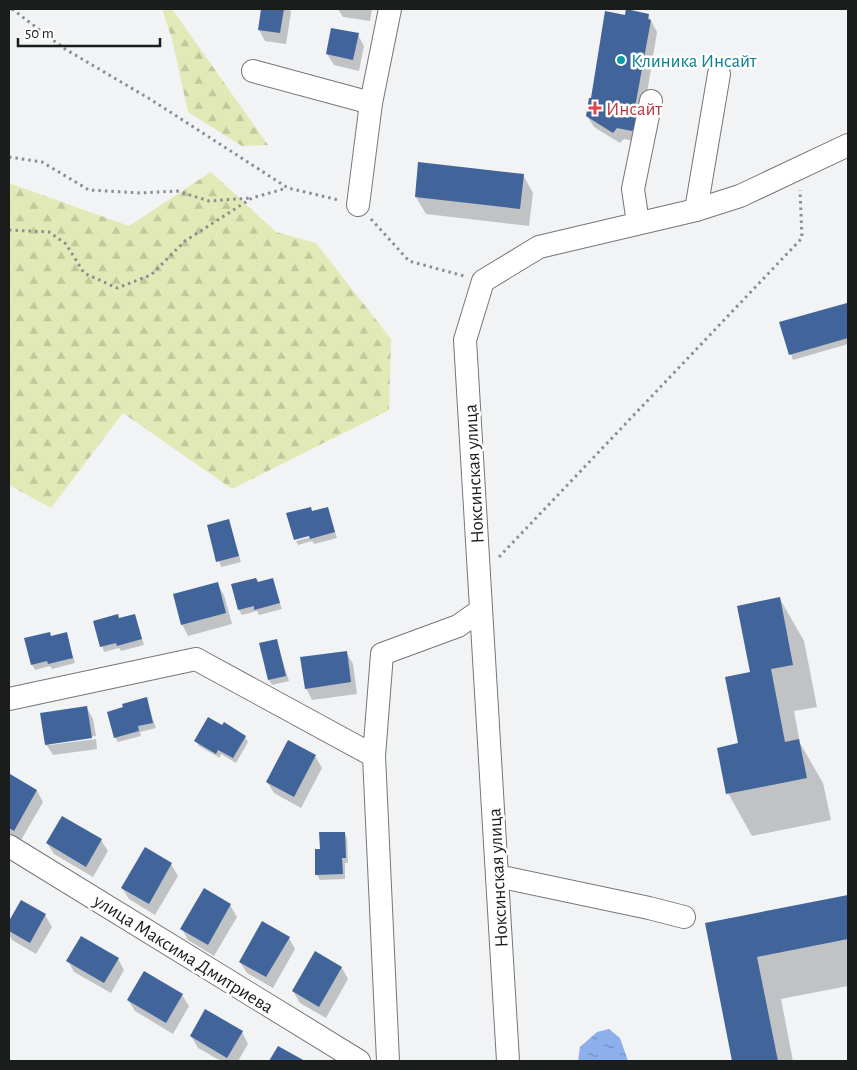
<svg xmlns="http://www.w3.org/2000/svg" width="857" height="1070" viewBox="0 0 857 1070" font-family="'Alegreya Sans',sans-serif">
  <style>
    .forest { fill: url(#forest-firs) }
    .water { fill: url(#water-ripples) }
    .shadow { fill: #0003 }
    .building { fill: #41659a }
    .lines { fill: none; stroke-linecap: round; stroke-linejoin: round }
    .minor-casing { stroke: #757678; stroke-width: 24 }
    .path { stroke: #8c8d8e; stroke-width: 3; stroke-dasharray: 2.5 4; stroke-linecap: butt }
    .minor { stroke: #fff; stroke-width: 22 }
    .culture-dot { fill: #0f9aa8; stroke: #fff; stroke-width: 2 }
    .health-dot { fill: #e0444e; stroke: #fff; stroke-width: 2 }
    .labels { text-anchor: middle; stroke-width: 5; stroke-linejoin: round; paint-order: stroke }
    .culture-label { font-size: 19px; fill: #0d838f; stroke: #fff; text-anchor: start }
    .health-label { font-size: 19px; fill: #be3a42; stroke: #fff; text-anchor: start }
    .street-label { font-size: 19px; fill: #1b1c1c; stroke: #fff }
  </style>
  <defs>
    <pattern id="forest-firs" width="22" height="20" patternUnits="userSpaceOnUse" patternTransform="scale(1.25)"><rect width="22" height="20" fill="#e1eab6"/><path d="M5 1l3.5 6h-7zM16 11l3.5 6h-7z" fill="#c0c89c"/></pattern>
    <pattern id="water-ripples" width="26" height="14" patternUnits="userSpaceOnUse" patternTransform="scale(1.25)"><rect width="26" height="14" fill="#8dafeb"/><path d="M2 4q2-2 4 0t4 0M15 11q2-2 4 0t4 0" fill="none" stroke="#728ebe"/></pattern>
  </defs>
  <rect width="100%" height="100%" fill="#f1f3f5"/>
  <g class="forest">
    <polygon points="162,9 172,9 268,145 242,146 188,112 172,39"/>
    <polygon points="211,172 276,232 316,243 391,339 389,410 232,489 123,413 51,508 9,485 9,183 129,226"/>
  </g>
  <polygon class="water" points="609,1029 620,1038 628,1061 578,1061 580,1047 597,1032"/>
  <g class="shadow">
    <polygon points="262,9 289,9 291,12 286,44 265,41 259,30"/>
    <polygon points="338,9 372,9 370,21 343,17"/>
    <polygon points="648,15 657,32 639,142 624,139 620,143 594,127 587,116 626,16"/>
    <polygon points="358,35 364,46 359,71 334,65 327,54"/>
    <polygon points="523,175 533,193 529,226 426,214 416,197"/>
    <polygon points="847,304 848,344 793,360 781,323"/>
    <polygon points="328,509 337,538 314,544 312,541 298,545 296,541 315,536"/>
    <polygon points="229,521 241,562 221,567 208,526"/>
    <polygon points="272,580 282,609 259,615 257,611 242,615 239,610 258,583"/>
    <polygon points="217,584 224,595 232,624 188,636 182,624"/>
    <polygon points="780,599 804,641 817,707 794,711 800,743 823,783 831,820 752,836 728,793 739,744 751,673"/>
    <polygon points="135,616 144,645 121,651 119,648 104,652 95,621 120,620"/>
    <polygon points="66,634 75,663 52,669 50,666 35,670 32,664 52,637"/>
    <polygon points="276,640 289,681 272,685 269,680"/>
    <polygon points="346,652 353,664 357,694 312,700 306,688"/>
    <polygon points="146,699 156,728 140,732 141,736 118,742 115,737"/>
    <polygon points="87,708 93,719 96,736 49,743 49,745 96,739 97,749 53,755 46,744"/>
    <polygon points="245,737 248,742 236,763 221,754 220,758 199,746 196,741"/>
    <polygon points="315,756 322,768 301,808 274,793 267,782"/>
    <polygon points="10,776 37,791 43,802 20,842 9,835"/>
    <polygon points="344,833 347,838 348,863 345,863 345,879 320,880 317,875 321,850"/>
    <polygon points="101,840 108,851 93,877 54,854 47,843"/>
    <polygon points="145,849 171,864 178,876 155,915 129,899 122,888"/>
    <polygon points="848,897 848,986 781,999 793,1061 734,1061 707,924"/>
    <polygon points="21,901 45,915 52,927 36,954 12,940 9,934 9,923"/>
    <polygon points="230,905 237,917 214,956 188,940 182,929"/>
    <polygon points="289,938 295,949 273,988 247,973 240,962"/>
    <polygon points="118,959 124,970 111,993 74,972 68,961"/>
    <polygon points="342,968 348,979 326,1018 300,1003 293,991"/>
    <polygon points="182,995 189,1006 173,1034 135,1011 128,1000"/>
    <polygon points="242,1032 248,1044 238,1061 221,1061 198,1048 191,1036"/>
  </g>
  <g class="building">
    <polygon points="261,9 284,9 280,33 258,30"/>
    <polygon points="626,9 649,14 648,19 651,20 635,107 647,110 644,120 632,131 617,128 613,133 586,116 589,98 591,98 605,11 625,15"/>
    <polygon points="331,28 359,33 353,60 326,54"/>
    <polygon points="418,162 524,174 520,209 415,197"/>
    <polygon points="847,303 848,338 789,355 779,322"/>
    <polygon points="311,507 312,511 328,507 335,532 310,539 309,536 294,540 286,513"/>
    <polygon points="229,519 239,556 216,562 207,525"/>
    <polygon points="256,578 258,582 273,578 280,603 254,610 254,606 238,610 231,584"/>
    <polygon points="218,582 226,613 181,625 173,594"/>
    <polygon points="780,597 793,665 771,669 785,742 799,739 807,778 726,794 717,748 738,743 725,677 750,672 737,606"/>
    <polygon points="118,614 119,618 135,614 142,639 117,646 116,643 100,647 93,621"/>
    <polygon points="50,632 51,636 67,632 73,658 48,664 47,661 31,665 24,638"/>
    <polygon points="277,639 286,676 268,680 259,643"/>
    <polygon points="347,651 351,682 305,689 300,657"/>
    <polygon points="147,697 153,723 138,726 139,731 114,738 107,712 123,707 122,704"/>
    <polygon points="87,706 92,738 45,745 40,713"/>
    <polygon points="208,717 222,725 224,722 246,736 233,758 218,750 216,754 194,741"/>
    <polygon points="288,740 316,755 294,797 266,782"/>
    <polygon points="10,774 37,790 14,831 9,828"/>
    <polygon points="62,816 102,839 86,867 46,843"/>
    <polygon points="319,832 345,832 346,858 342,858 343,874 315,875 315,849 320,849"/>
    <polygon points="145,847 172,863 149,904 121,888"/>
    <polygon points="204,888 231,904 208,945 180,929"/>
    <polygon points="848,895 848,939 757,957 778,1061 732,1061 705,923"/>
    <polygon points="21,900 46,914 30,943 9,931 9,921"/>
    <polygon points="262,921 290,937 266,977 239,962"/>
    <polygon points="81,936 119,958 104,983 66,961"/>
    <polygon points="315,951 342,967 319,1007 292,991"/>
    <polygon points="144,971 183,994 166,1023 127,1000"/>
    <polygon points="205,1009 243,1031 227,1058 190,1036"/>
    <polygon points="278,1046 305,1061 269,1061"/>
  </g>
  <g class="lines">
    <g class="minor-casing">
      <g id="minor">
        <polyline points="253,71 371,103"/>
        <polyline points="358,205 371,103 390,9"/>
        <polyline points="696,210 719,74"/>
        <polyline points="638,223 633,189 651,101"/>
        <polyline points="9,699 196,659 374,756 382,654 458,626 481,610"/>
        <polyline points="374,756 388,1061"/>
        <polyline points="9,846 359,1061"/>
        <polyline points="497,876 649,908 684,917"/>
        <polyline points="508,1061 465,340 483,281 539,247 696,210 740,196 848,145"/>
      </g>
    </g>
    <g class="path">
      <polyline points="12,9 65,49 150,99 288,188 339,200"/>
      <polyline points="9,157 42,162 89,190 140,193 177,191 209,201 251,198"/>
      <polyline points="371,219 409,261 464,276"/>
      <polyline points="9,230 49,232 66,244 84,273 117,288 151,275 185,241 252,198 287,188"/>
      <polyline points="499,557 802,238 800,190"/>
    </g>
    <use href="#minor" class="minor"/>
  </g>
  <circle class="culture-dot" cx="621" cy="60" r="5"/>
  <path class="health-dot" d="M592.5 100.5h5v5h5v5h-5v5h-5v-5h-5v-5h5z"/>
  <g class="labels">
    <g class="culture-label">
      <text x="631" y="67">Клиника Инсайт</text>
    </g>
    <g class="health-label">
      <text x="606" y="115">Инсайт</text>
    </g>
    <g class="street-label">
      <text transform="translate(473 474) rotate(-93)" y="7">Ноксинская улица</text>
      <text transform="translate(497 878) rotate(-93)" y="7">Ноксинская улица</text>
      <text transform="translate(184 953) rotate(32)" y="7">улица Максима Дмитриева</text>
    </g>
  </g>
  <rect width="857" height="1070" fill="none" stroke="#1b1c1c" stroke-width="20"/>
  <path d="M18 38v8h142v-8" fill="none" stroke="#1b1c1c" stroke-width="2.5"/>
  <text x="25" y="38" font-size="15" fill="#1b1c1c" stroke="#ffffff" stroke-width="4" paint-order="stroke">50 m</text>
</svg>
